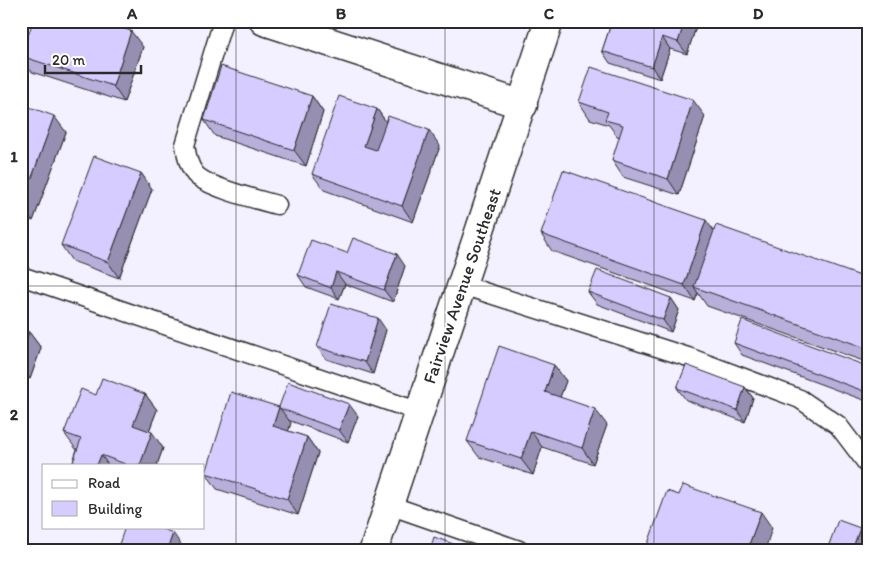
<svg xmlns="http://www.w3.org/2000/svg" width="890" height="571" viewBox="0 0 890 571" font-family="Itim,sans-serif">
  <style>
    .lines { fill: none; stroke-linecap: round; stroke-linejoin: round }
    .service-casing { stroke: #2b2b2b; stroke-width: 21 }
    .minor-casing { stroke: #2b2b2b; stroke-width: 31 }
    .secondary-casing { stroke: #2b2b2b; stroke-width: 31 }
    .service { stroke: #fff; stroke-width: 18 }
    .minor { stroke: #fff; stroke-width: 28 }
    .secondary { stroke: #fff; stroke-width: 28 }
    .wall { fill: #b9afdb; stroke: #2b2b2b }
    .shaded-wall { fill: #968fb2; stroke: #2b2b2b }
    .building { fill: #d7ccff; stroke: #2b2b2b }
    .grid { fill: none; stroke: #2b2b2b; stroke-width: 1; stroke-opacity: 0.55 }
    .labels { text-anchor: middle; stroke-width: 4; stroke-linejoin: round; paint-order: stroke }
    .street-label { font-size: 18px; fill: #2b2b2b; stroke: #fff }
    .neatline { fill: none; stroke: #2b2b2b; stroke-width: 2 }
    .grid-label { font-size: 16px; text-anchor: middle; font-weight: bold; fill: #2b2b2b }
  </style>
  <rect width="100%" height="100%" fill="#f3f0ff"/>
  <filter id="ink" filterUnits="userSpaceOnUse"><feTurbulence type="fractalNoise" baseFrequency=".02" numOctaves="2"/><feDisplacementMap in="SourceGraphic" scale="10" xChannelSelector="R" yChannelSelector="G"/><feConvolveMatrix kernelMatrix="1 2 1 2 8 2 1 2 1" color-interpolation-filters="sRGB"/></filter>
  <g filter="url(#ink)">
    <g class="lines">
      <g class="service-casing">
        <g id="service">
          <path d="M223 21 185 145C187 156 188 165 195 174 206 187 259 200 277 205"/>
          <polyline points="21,276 420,412"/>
          <polyline points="462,285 688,357 800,399 838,425 869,466"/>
          <polyline points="389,505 519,550"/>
        </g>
      </g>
      <g class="minor-casing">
        <polyline id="minor" points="264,21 523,105"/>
      </g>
      <g class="secondary-casing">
        <polyline id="secondary" points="374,550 549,21"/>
      </g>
      <use href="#service" class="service"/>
      <use href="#minor" class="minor"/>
      <use href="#secondary" class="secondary"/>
    </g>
    <g class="wall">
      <polygon points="612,21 698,21 687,54 670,49 660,79 610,63 602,51"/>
      <polygon points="143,47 124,102 32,72 21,56"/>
      <polygon points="312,96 323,112 306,166 215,136 204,120"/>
      <polygon points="579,102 705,116 679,195 623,177 612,160 620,137 617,136 609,125 590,119"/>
      <polygon points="21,104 66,132 33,221 21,216"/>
      <polygon points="377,109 386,122 440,146 413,222 324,190 312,174"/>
      <polygon points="141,173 152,189 119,278 72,261 61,245"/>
      <polygon points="714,231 869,279 869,363 707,306 698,293 695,301 552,251 541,234"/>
      <polygon points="347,253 405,266 393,302 345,284 339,299 306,287 298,275"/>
      <polygon points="588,292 671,298 679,310 671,332 597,304"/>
      <polygon points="21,329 29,332 41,348 30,379 21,376"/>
      <polygon points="386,330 373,374 326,359 317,347"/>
      <polygon points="734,343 869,367 869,402 742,355"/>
      <polygon points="554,365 566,381 560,397 607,425 593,464 542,447 533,475 479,457 467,441"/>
      <polygon points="745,387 753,398 745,422 686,400 677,388"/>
      <polygon points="145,394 157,410 149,431 163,448 157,465 75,465 73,462 77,449 76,449 64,433 96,395"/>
      <polygon points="279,407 358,416 348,442 288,420 291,423 288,431 307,437 318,453 298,515 217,489 206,473"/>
    </g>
    <g class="shaded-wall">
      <polygon points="685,21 698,21 687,54 678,42"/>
      <polygon points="131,31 143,47 124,102 113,86"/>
      <polygon points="662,37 670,49 660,79 652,67"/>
      <polygon points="312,96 323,112 306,166 294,150"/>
      <polygon points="693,100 705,116 679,195 668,179"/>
      <polygon points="377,109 388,125 375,162 364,146"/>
      <polygon points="54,116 66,132 33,221 22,205"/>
      <polygon points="429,130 440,146 413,222 402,206"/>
      <polygon points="141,173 152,189 119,278 108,262"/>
      <polygon points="706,220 718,237 694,287 698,293 695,301 684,285"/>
      <polygon points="397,254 405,266 393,302 384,290"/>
      <polygon points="336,272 345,284 339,299 331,288"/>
      <polygon points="671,298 679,310 671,332 663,320"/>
      <polygon points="378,318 386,330 373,374 365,362"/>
      <polygon points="29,332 41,348 30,379 21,367 21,354"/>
      <polygon points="554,365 566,381 556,408 545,392"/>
      <polygon points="745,387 753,398 745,422 737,410"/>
      <polygon points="145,394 157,410 145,441 133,425"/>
      <polygon points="349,404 358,416 348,442 339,430"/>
      <polygon points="279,407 291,423 285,442 273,426"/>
      <polygon points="595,409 607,425 593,464 582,448"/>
      <polygon points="531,431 542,447 533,475 521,459"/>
      <polygon points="152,432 163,448 157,465 140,465"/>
      <polygon points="307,437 318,453 298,515 287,499"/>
      <polygon points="101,455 108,465 97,465"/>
      <polygon points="761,512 772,528 765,550 747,550"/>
      <polygon points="860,528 868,540 864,550 852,550"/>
      <polygon points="173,533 184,549 184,550 167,550"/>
    </g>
    <g class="building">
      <polygon points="33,21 102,21 131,31 113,86 21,56"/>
      <polygon points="612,21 685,21 678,42 662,37 652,67 602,51"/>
      <polygon points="221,66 312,96 294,150 204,120"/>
      <polygon points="591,67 693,100 668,179 612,160 623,125 605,120 608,112 579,102"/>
      <polygon points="339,96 377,109 364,146 376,150 388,116 429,130 402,206 312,174"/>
      <polygon points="21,104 54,116 22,205 21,204"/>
      <polygon points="94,156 141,173 108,262 61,245"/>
      <polygon points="563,170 706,220 684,285 541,234"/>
      <polygon points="716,225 869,279 869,349 694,287"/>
      <polygon points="353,238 397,254 384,290 336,272 331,288 298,275 311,240 347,253"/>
      <polygon points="597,270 671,298 663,320 588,292"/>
      <polygon points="331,304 378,318 365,362 317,347"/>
      <polygon points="742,320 869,367 869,393 734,343"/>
      <polygon points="21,329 29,332 21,354"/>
      <polygon points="499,346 554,365 545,392 595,409 582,448 531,431 521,459 467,441"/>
      <polygon points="686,365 745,387 737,410 677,388"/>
      <polygon points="102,378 145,394 133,425 152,432 140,465 128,465 101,455 97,465 81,465 73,462 81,439 64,433 81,389 96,395"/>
      <polygon points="288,382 349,404 339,430 279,408 279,407"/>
      <polygon points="231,392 279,407 273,426 307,437 287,499 206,473"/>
      <polygon points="683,485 761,512 747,550 646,549 667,491 679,495"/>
      <polygon points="838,520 860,528 852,550 827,550"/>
      <polygon points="125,527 157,527 173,533 167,550 117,550"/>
      <polygon points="434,537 470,550 430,550"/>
    </g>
  </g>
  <path class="grid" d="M236 21V550M445 21V550M654 21V550M21 286H869"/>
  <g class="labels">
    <g class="street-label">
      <text transform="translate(462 286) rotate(-71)" y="6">Fairview Avenue Southeast</text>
    </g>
  </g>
  <rect width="890" height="571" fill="none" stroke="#fff" stroke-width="55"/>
  <rect x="42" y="464" width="162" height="65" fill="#ffffff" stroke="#aaaaaa"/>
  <rect x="52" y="480" width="25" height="8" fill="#ffffff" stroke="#aaaaaa"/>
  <text x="88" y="488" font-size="15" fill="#2b2b2b">Road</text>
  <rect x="52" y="501" width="25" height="15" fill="#d7ccff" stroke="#aaaaaa"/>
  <text x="88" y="514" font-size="15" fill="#2b2b2b">Building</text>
  <path d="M45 65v8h96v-8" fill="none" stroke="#2b2b2b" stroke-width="2.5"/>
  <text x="52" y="65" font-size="15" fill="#2b2b2b" stroke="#ffffff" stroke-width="4" paint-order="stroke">20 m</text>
  <rect x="28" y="28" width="834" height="516" class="neatline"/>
  <g class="grid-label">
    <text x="132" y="19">A</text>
    <text x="341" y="19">B</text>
    <text x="549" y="19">C</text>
    <text x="758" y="19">D</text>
    <text x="14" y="162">1</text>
    <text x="14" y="420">2</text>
  </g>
</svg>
